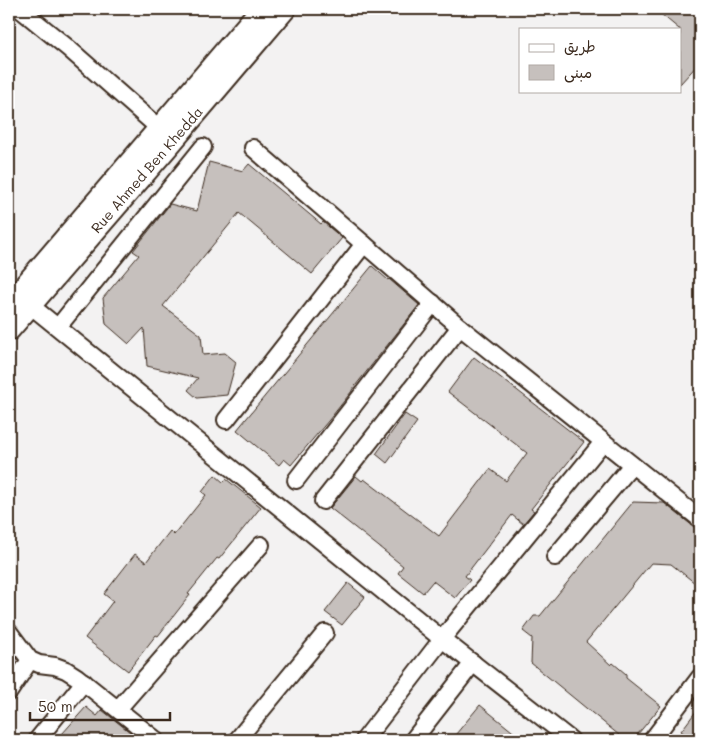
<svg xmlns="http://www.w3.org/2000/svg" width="709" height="749" viewBox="0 0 709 749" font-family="Mali,'Playpen Sans Arabic',sans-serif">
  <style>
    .building { fill: #c6c0bd; stroke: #3b2a1e }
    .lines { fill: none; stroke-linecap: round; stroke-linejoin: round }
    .minor-casing { stroke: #3b2a1e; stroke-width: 20 }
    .secondary-casing { stroke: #3b2a1e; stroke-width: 26 }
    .minor { stroke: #fff; stroke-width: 16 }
    .secondary { stroke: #fff; stroke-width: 22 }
    .labels { text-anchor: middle; stroke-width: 4; stroke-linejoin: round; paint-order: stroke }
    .street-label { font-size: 14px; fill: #3b2a1e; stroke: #fff }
  </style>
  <rect width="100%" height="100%" fill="#f3f2f2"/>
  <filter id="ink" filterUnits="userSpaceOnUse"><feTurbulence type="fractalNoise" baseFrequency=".02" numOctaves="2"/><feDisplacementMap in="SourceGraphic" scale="10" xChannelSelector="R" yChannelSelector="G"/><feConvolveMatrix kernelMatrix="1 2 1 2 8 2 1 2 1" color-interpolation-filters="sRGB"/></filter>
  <g filter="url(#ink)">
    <g class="building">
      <polygon points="655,9 691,9 700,17 700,62 680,84 680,29 679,29"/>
      <polygon points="209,162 243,171 249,164 321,224 323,222 342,238 312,274 239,213 163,306 201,335 203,355 225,353 236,362 227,395 197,398 188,390 198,378 147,366 144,328 129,344 106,324 103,298 139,255 133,251 170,204 197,211"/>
      <polygon points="372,266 388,280 389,279 419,305 352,390 352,391 329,420 291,465 284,459 279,465 237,430"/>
      <polygon points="474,357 584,442 531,509 534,511 523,524 512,515 465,576 470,580 455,598 433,581 423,593 398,573 403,566 330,508 356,476 362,481 364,479 439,536 490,469 506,481 527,453 448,392"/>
      <polygon points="405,414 417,422 387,463 376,454"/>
      <polygon points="215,475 223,482 226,479 261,507 219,559 217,558 188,594 190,595 158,636 156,635 128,671 85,638 113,601 104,594 135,554 146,562 170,531 174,535 206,495 202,492"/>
      <polygon points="633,502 664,503 694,527 700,529 700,587 671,564 651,563 586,642 611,665 613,663 626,674 626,678 661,706 633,740 625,740 531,663 532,638 523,631 534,616 540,616"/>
      <polygon points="348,583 365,597 342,625 325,612"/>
      <polygon points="480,705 523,740 451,740"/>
      <polygon points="700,706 700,740 692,740 681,731"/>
      <polygon points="86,707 97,716 102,710 140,740 69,740 62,734"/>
    </g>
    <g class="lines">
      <g class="minor-casing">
        <g id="minor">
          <polyline points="20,9 68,48 160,129"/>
          <polyline points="253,148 460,327 700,519"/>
          <polyline points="30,305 442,639 571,740"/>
          <polyline points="58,327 203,147"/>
          <polyline points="226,420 364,244"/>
          <polyline points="296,480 433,303"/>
          <polyline points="323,501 460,327"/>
          <polyline points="555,557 632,465"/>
          <polyline points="9,632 30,660 39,664 55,666 66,670 77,677 156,740"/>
          <polyline points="9,692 30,660"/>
          <polyline points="118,709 261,545"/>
          <polyline points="37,740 84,682"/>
          <polyline points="237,740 325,633"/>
          <polyline points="364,740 442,639 603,442"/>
          <polyline points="413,740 473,663"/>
          <polyline points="652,740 700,677"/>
        </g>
      </g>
      <g class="secondary-casing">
        <g id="secondary">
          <polyline points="9,305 262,9"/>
          <polyline points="9,329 170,143 284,9"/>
        </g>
      </g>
      <use href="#minor" class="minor"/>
      <use href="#secondary" class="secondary"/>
    </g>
  </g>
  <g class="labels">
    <g class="street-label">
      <text transform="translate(147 170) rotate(-49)" y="5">Rue Ahmed Ben Khedda</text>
    </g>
  </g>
  <rect width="709" height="749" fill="none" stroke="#fff" stroke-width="30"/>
  <rect x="15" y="15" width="679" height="719" fill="none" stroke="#3b2a1e" stroke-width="2" filter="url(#ink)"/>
  <rect x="519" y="28" width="162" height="65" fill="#ffffff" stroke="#b1aaa5"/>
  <rect x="529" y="44" width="25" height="8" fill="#ffffff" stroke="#b1aaa5"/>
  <text x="564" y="52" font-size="15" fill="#3b2a1e">طريق</text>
  <rect x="529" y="65" width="25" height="15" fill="#c6c0bd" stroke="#b1aaa5"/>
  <text x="564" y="78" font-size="15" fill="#3b2a1e">مبنى</text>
  <path d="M30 712v8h140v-8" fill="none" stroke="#3b2a1e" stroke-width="2.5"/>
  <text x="38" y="712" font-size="15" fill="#3b2a1e" stroke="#ffffff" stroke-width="4" paint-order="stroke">50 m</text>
</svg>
